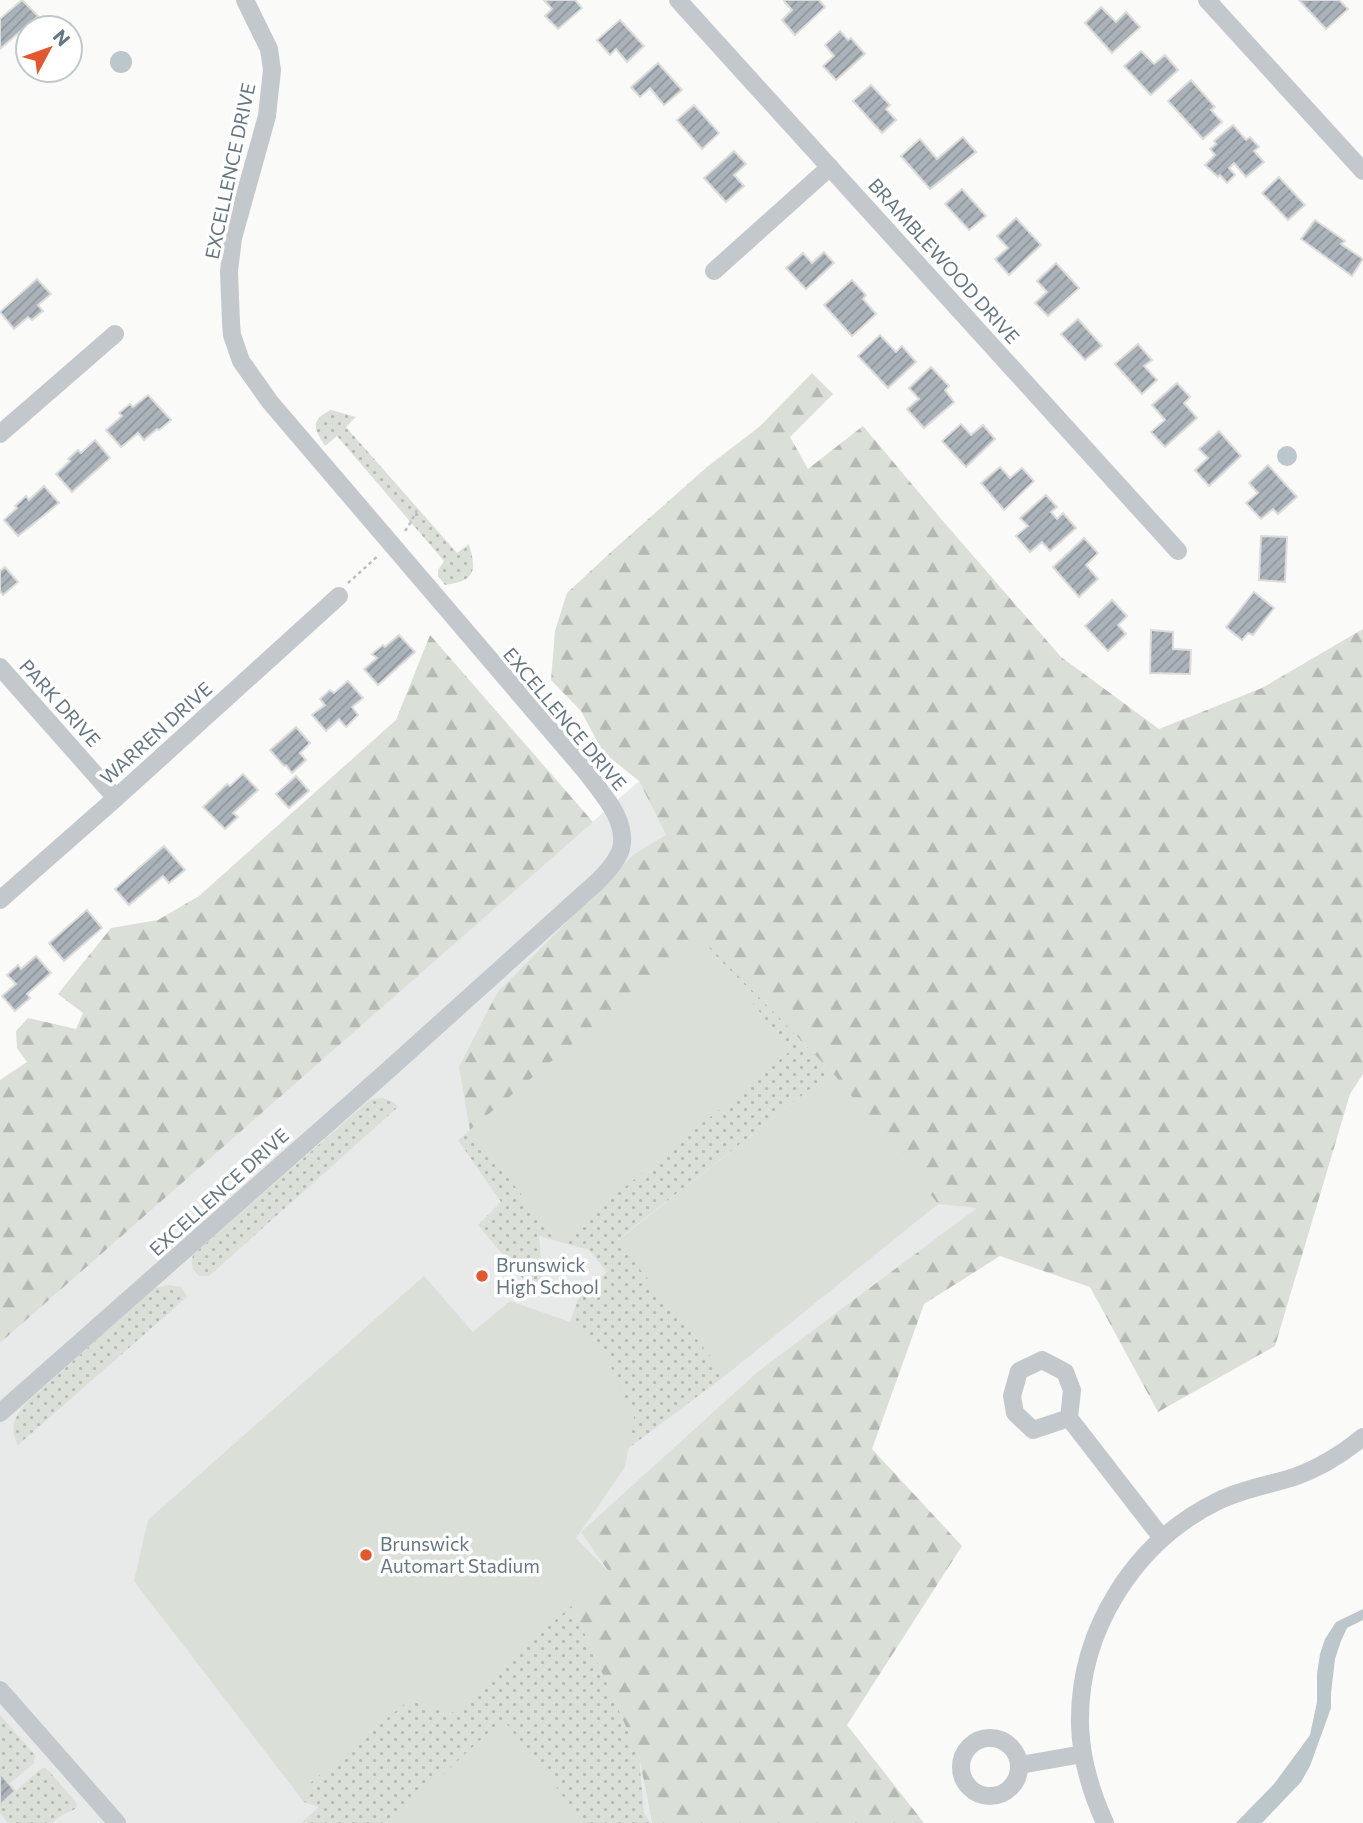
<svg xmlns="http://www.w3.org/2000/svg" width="1363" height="1823" viewBox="0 0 1363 1823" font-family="Commissioner,sans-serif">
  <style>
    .built { fill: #e8e9e9 }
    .grass { fill: url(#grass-dots) }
    .forest { fill: url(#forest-firs) }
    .pitch { fill: #dadfd7 }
    .water { fill: #bbc7cb }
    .building { fill: url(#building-hatch); stroke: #dcdcda; stroke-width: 2 }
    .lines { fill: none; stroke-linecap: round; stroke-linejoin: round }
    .path { stroke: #bbbfc2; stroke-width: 2.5; stroke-dasharray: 3.5 3.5; stroke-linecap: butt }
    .minor { stroke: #c3c8cc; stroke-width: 18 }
    .poi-dot { fill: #e4572e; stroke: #fff; stroke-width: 2.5 }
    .labels { text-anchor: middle; stroke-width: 7; stroke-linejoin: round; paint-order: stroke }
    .street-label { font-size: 19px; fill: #657683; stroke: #fff }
    .poi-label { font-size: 19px; fill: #657683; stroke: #fff; text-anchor: start }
  </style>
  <defs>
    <pattern id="grass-dots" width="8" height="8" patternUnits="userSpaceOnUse" patternTransform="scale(1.75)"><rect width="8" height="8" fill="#dadfd7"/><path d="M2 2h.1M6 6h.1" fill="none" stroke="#b4b9b4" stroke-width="1.8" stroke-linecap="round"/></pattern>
    <pattern id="forest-firs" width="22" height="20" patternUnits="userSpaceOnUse" patternTransform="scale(1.75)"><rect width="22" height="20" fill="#dadfd7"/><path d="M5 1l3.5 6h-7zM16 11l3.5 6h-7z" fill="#b4b9b4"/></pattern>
    <pattern id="building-hatch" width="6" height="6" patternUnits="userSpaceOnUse" patternTransform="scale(1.75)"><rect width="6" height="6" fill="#aab3b9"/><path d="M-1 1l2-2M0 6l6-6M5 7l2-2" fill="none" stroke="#8e969c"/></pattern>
  </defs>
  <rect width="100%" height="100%" fill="#fafaf8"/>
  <polygon class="built" points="639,781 666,835 978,1208 761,1369 609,1572 639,1756 652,1823 0,1823 0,1343"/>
  <g class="grass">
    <path d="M331 410 356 417 346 427 457 553 469 544C477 572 475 581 445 585L438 576V570L444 561 337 436 325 446C314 428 309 421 331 410Z"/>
    <polygon points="700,936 832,1072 617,1240 726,1375 622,1453 609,1363 570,1322 578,1299 607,1272 589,1250 539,1236 544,1291 525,1281 478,1225 501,1202 458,1140 470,1130 559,1241 790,1051"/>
    <path d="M383 1098 393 1102 398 1107 209 1276H199C192 1269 190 1265 193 1255L371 1099Z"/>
    <path d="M169 1285 181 1287 187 1297 18 1445C9 1427 14 1419 25 1404L155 1288Z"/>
    <polygon points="572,1605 639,1756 644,1814 651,1823 301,1823 319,1807 304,1802 310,1783 410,1699 450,1714"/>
    <polygon points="0,1715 35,1755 34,1763 9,1784 0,1773"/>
    <polygon points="42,1768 47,1769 75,1801 77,1805 75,1809 62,1815 51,1823 8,1823 0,1813 0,1805"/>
  </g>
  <g class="forest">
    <polygon points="812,373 833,394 790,437 808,469 863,426 942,520 1061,657 1159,729 1262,688 1363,629 1363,1074 1350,1094 1275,1346 1158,1412 1090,1287 1000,1256 924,1304 872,1449 962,1546 847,1725 924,1823 652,1823 639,1756 572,1605 609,1572 581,1532 761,1369 977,1208 938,1204 832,1072 700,937 470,1130 459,1067 497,993 633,855 666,835 639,781 603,752 581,711 551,680 555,631 567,593 611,552 707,467 759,427"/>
    <polygon points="430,635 593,822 0,1343 0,1080 27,1062 17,1048 16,1031 28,1018 76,1029 83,1013 58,994 111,928 158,920 199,896 396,720"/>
  </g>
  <g class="pitch">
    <polygon points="700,936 790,1051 559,1241 470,1130"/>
    <polygon points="832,1072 938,1204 726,1375 617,1241"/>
    <polygon points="424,1276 473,1332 510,1301 570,1322 609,1363 634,1417 625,1467 576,1538 609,1572 450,1714 410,1699 310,1783 304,1802 134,1581 148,1520"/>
    <polygon points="503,1719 584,1823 390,1823"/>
  </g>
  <g class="water">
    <circle cx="121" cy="62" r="11"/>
    <circle cx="1287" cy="456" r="10"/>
    <polygon points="1363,1609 1363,1620 1347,1628 1341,1641 1335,1659 1331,1693 1331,1708 1310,1766 1301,1782 1262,1823 1236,1823 1274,1784 1310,1735 1317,1702 1317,1674 1320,1654 1325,1639 1336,1622"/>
  </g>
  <g class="building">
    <polygon points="22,0 38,16 0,49 0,19"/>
    <polygon points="544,0 575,0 582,8 558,29 545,16 552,9"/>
    <polygon points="785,0 819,0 825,7 795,35 782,20 792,10 784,1"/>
    <polygon points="1299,0 1339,0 1348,9 1326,29"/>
    <polygon points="1101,7 1116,22 1126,12 1140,27 1112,53 1085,23"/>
    <polygon points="620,20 644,46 627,62 616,49 610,55 597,40"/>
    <polygon points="840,31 848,40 851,38 865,54 836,80 823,66 834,56 825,45"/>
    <polygon points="1141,51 1154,64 1165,55 1178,70 1151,95 1124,66"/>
    <polygon points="658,63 682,90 664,105 650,88 640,97 631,87"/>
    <polygon points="1191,80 1215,107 1211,110 1222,122 1203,139 1168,101"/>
    <polygon points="871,85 890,105 886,109 896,120 882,133 853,101"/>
    <polygon points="694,105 719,133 702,149 677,120"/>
    <polygon points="1233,125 1246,140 1250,137 1259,147 1254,151 1264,162 1246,177 1234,163 1229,168 1235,175 1227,183 1220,175 1218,177 1205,165 1215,155 1210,149 1216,144 1214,141"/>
    <polygon points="963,137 976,152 930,189 901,156 920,139 937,159"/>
    <polygon points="734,151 746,164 734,175 744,186 726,202 704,178"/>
    <polygon points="1279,177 1305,205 1288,220 1262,193"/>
    <polygon points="962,189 986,216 969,230 945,204"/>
    <polygon points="1016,218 1041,245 1009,275 995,259 1008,248 997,236"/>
    <polygon points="1315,220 1345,241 1341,244 1363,259 1352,276 1301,239"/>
    <polygon points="824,252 834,263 806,289 786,268 803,253 812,263"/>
    <polygon points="1056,263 1079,288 1048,316 1035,303 1047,292 1037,281"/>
    <polygon points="37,279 51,294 38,305 43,311 32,320 28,317 14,329 0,312"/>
    <polygon points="852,280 866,295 863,299 876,314 852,336 824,305"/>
    <polygon points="1078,319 1102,346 1085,360 1061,334"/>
    <polygon points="880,335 896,352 902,346 916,362 888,388 858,356"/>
    <polygon points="1138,344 1152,360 1144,366 1157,380 1142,394 1115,364"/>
    <polygon points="931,367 949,386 945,390 954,402 924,428 907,409 919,399 909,388"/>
    <polygon points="1177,383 1190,397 1184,403 1197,418 1165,447 1151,432 1165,420 1152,405"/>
    <polygon points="148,395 171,420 159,430 157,429 144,440 138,433 121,447 106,430 122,416 119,413 130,404 133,407"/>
    <polygon points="961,424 971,435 983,425 995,439 966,467 942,441"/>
    <polygon points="1219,431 1241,456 1209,486 1195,470 1208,458 1199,449"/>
    <polygon points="95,440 110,458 72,492 56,474 70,461 68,459 78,450 81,453"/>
    <polygon points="1268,465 1297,497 1278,514 1273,509 1261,519 1246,503 1258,493 1249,483"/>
    <polygon points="1000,467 1010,478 1022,468 1034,481 1004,510 981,483"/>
    <polygon points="44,486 59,503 18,536 4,520 17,508 15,506 26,496 29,500"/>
    <polygon points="1046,495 1057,507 1051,512 1057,519 1063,513 1076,528 1050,551 1042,542 1030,552 1016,536 1028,526 1020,518"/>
    <polygon points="1261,536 1287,537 1285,582 1259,580"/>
    <polygon points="1084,538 1098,553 1086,565 1098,579 1079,597 1053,567"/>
    <polygon points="5,567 18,582 3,595 0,591 0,571"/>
    <polygon points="1254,592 1274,608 1253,635 1248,633 1242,640 1226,627"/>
    <polygon points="1112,600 1127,616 1118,625 1126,634 1108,651 1085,626"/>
    <polygon points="1151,630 1173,632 1173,649 1191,650 1190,674 1150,673"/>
    <polygon points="399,635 415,652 378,685 364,669 377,658 372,654 383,645 385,647"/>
    <polygon points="348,681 363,698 352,707 358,715 346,727 339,719 326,731 312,715 325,705 320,699 330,690 334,693"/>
    <polygon points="296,727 310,743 300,753 306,760 292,773 286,765 284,766 270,750"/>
    <polygon points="243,774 258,790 233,813 238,817 225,829 203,807 227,784 230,786"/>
    <polygon points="296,776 309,791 289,808 276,794"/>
    <polygon points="164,846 185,870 169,883 163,876 129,905 115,889"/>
    <polygon points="87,910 102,928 64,961 49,943"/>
    <polygon points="36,956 51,973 27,994 30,998 15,1011 2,996 16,984 7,975 18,965 21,969"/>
    <polygon points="0,1773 15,1791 0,1805"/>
  </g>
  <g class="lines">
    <g class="path">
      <polyline points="405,531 411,522 417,510"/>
      <polyline points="348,583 379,555"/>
    </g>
    <g class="minor">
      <polyline points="678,0 1178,551"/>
      <polyline points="1207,0 1363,171"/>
      <polyline points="714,271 830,167"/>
      <polyline points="0,434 115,334"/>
      <polyline points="0,667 116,798"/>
      <polyline points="0,900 116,798 339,596"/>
      <path d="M0 1413 385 1073 598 881C607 872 617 861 621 849 628 820 602 794 587 773L270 402 241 361 232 335 231 323 229 271 233 238 267 116 272 70 269 49 245 0"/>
      <polyline points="1069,1418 1033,1430 1015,1413 1012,1396 1019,1371 1042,1360 1065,1372 1072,1390 1069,1418 1162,1538"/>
      <polyline points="0,1690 117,1823"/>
      <circle cx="990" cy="1767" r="29"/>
      <polyline points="1020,1765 1083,1754"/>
      <path d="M1105 1823C1091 1792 1081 1760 1080 1725 1078 1631 1134 1542 1218 1501 1242 1489 1269 1485 1294 1477 1320 1468 1342 1454 1363 1437"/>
    </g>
  </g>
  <g class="poi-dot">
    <circle cx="482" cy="1276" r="7"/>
    <circle cx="366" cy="1555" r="7"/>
  </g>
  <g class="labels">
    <g class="street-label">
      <text transform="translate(230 171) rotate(-78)" y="7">EXCELLENCE DRIVE</text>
      <text transform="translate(944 261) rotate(48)" y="7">BRAMBLEWOOD DRIVE</text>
      <text transform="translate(60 703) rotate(48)" y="7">PARK DRIVE</text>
      <text transform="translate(565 719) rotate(50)" y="7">EXCELLENCE DRIVE</text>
      <text transform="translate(156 733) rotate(-42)" y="7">WARREN DRIVE</text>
      <text transform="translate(219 1192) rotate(-42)" y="7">EXCELLENCE DRIVE</text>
    </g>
    <g class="poi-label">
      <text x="496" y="1272">Brunswick<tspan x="496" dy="22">High School</tspan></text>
      <text x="380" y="1551">Brunswick<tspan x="380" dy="22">Automart Stadium</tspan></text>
    </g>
  </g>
  <g transform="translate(49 49) rotate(49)"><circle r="33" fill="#ffffff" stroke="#c1c8cd" stroke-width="2"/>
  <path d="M0-5L12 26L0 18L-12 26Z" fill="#e4572e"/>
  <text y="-10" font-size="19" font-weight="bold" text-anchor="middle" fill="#657683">N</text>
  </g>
</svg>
